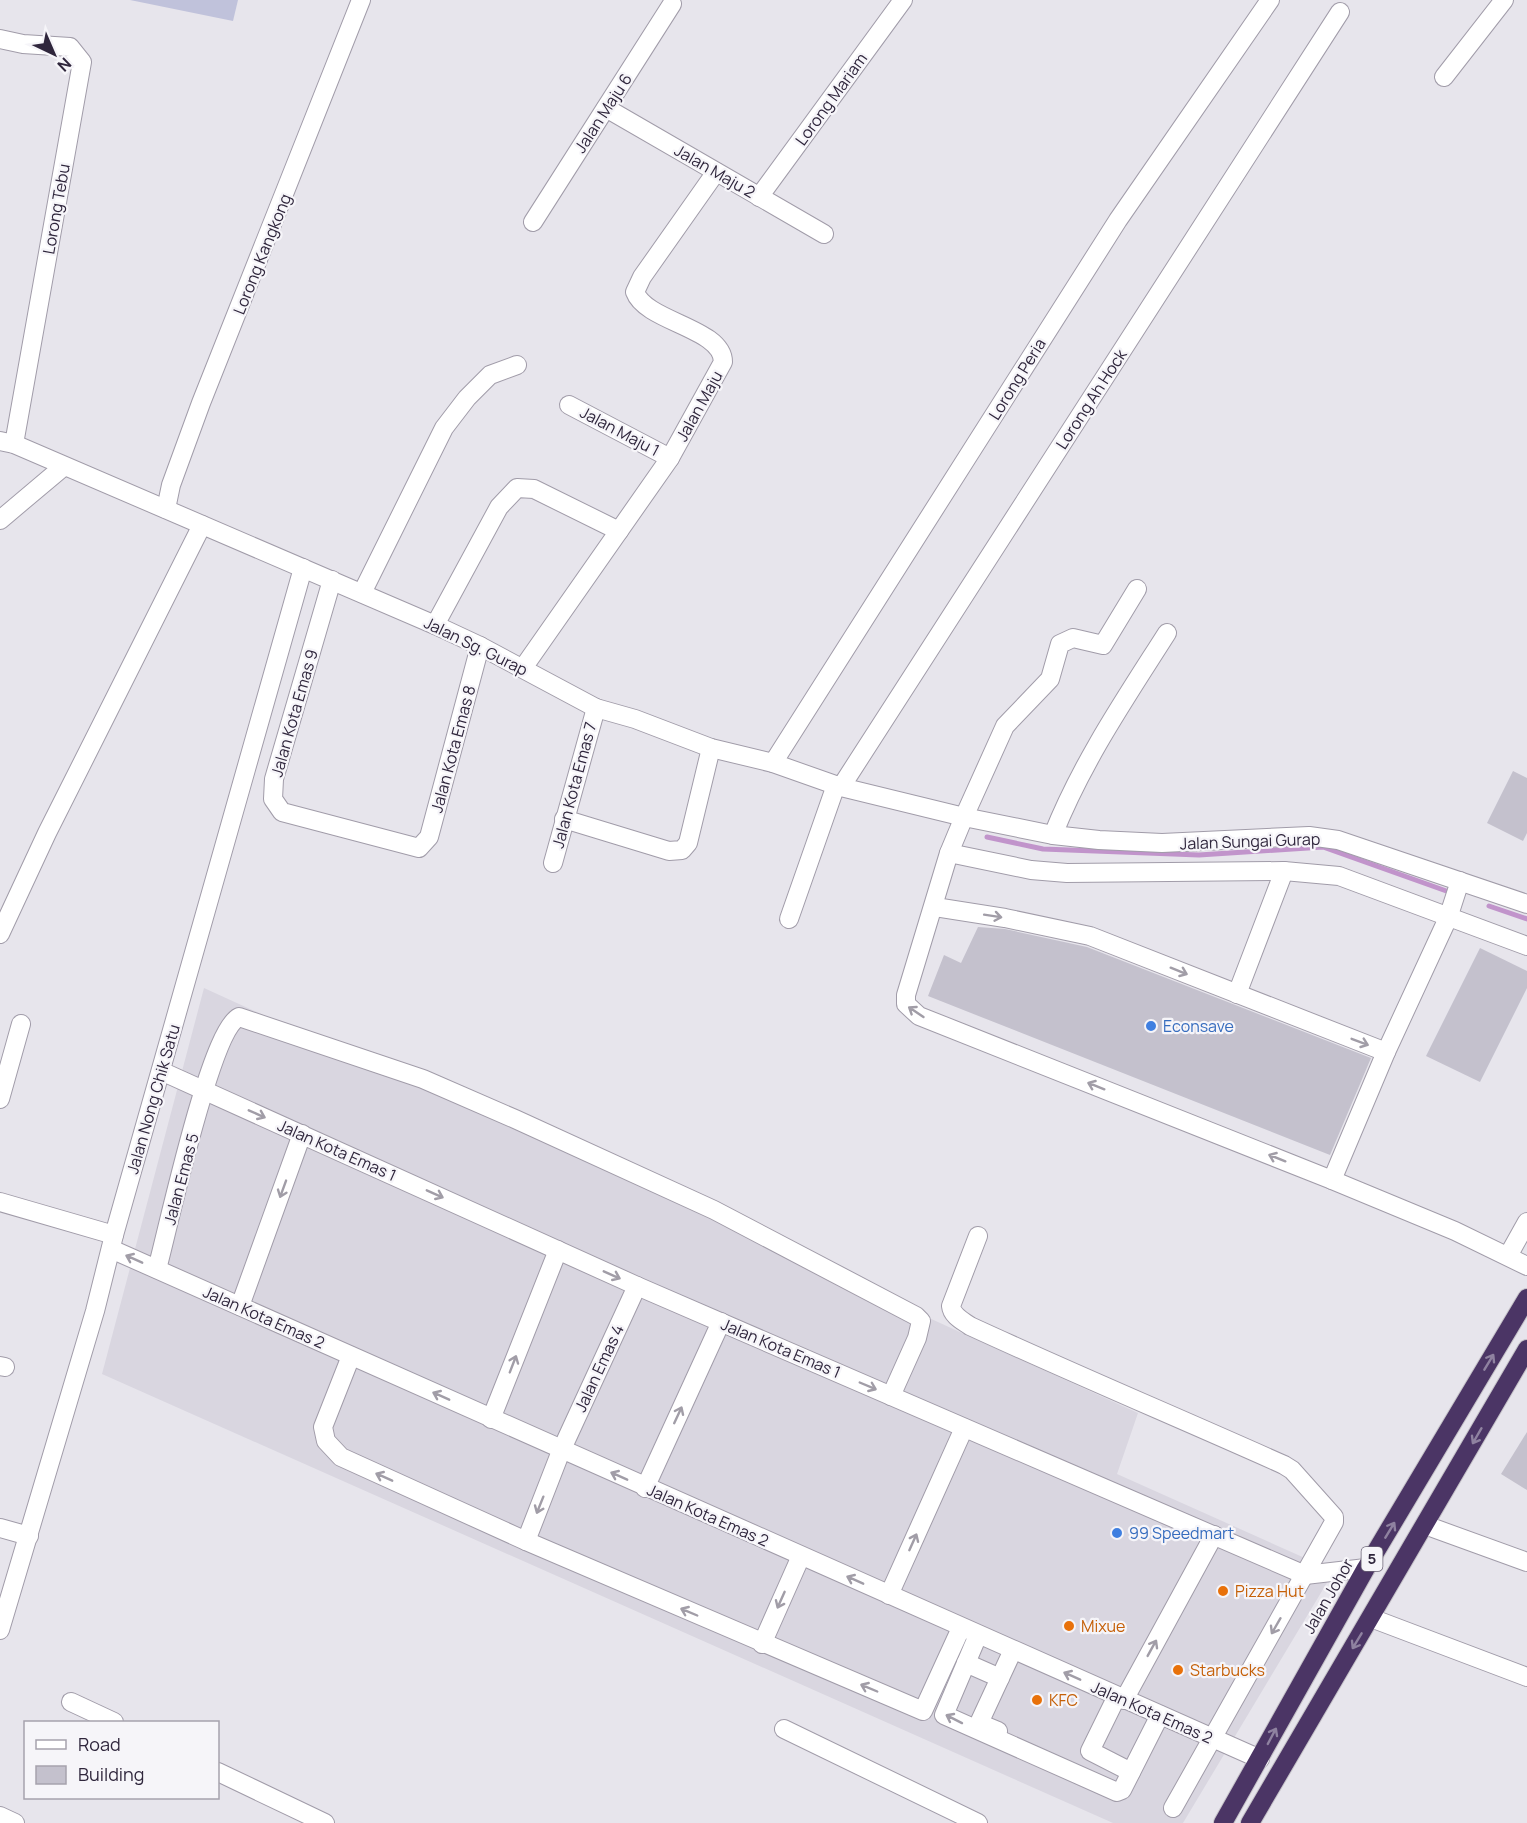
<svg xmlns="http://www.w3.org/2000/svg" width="1527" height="1823" viewBox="0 0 1527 1823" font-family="Manrope,sans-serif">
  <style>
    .built { fill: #d9d6e0 }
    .green { fill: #c0c2db }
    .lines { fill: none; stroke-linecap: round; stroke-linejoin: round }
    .stream { stroke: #c194cb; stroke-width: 5 }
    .building { fill: #c4c1cd }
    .minor-casing { stroke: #a19ca9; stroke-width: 20 }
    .highway-casing { stroke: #c5c2c8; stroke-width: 20 }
    .minor { stroke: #fff; stroke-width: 18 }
    .highway { stroke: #4b3565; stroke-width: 18 }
    .oneway { stroke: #a19da7 }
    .oneway2 { stroke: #8f82a0 }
    .shop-dot { fill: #3f7fe0; stroke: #f6f5f9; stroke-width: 2 }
    .food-dot { fill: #e8710a; stroke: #f6f5f9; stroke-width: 2 }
    .labels { text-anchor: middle; stroke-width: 4.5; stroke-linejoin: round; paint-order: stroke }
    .shield { fill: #f6f5f9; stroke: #6b6475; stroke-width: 1.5 }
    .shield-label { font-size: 15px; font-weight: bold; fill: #2f263c }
    .street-label { font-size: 16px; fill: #2f263c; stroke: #f6f5f9 }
    .shop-label { font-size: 16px; fill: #366cbe; stroke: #f6f5f9; text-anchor: start }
    .food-label { font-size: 16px; fill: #c56008; stroke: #f6f5f9; text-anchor: start }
  </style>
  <rect width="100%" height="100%" fill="#e7e5ec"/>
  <polygon class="built" points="204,988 1138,1413 1117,1474 1334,1571 1183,1823 1113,1823 102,1374"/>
  <polygon class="green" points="130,0 238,0 233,21"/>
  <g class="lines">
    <g class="stream">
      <polyline points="987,837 1043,849 1199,855 1323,847 1452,893"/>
      <polyline points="1489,906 1527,919"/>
    </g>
  </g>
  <g class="building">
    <polygon points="1513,771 1527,778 1527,833 1523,841 1487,823"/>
    <polygon points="978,927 1005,929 1087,947 1371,1058 1330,1155 928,996 944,955 961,963"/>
    <polygon points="1480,948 1527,971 1527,988 1480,1082 1426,1056"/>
    <polygon points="1527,1432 1527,1490 1501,1474"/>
  </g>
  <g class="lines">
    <g class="minor-casing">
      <g id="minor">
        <polyline points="0,39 23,44 70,47 82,62 14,444"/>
        <polyline points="1444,77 1504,0"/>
        <polyline points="606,108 824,234"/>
        <polyline points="759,197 903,0"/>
        <polyline points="533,222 672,4"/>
        <polyline points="569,405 670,458"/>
        <polyline points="0,441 14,444 435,625 480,646 596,708 635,719 711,748 773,763 841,787 964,817 1053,835 1099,840 1162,843 1309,836 1338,840 1527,904"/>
        <polyline points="166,509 171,485 201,403 361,0"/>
        <polyline points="0,520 63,467"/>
        <polyline points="332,580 274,779 273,799 282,812 419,848 429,837 480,646"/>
        <polyline points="1137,589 1103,645 1073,638 1060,644 1050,679 1005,726 964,817 949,853 906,995 906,1004 919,1016 1332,1180"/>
        <polyline points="362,593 444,428 467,398 490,375 517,365"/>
        <polyline points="435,625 499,507 517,488 534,489 619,531"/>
        <path d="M523 668 670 458 723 362C723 328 646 322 635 292L642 277 716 172"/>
        <polyline points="773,763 1118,220 1270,0"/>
        <polyline points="841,787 1340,12"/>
        <polyline points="564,819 669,851 682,850 688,843 711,748"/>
        <path d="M1053 835C1082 762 1125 699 1167 633"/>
        <polyline points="949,853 1031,870 1067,873 1284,871 1339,876 1527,946"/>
        <polyline points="553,863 596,708"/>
        <polyline points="1460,881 1448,918 1386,1052 1332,1180 1455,1231 1527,1266"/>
        <polyline points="935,907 1005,918 1090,936 1386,1052"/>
        <polyline points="789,919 836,785"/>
        <polyline points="0,934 47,833 202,525"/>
        <polyline points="1237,994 1284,871"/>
        <polyline points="161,1071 637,1286 1305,1575 1366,1568"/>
        <polyline points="0,1099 21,1024"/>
        <polyline points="0,1202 114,1235"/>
        <path d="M978 1236 951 1306C952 1316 963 1321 970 1326 1074 1374 1179 1418 1284 1465L1292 1470 1334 1517V1522L1173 1808"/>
        <polyline points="111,1249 1260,1759"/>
        <polyline points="1508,1256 1527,1222"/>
        <path d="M157 1269C168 1229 210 1031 239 1017L423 1079 515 1119 714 1210 916 1316 921 1321 917 1338 891 1396"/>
        <polyline points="240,1306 302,1134"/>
        <polyline points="351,1356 323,1427 326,1441 341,1457 526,1541 561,1451 637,1286"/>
        <polyline points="0,1366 5,1367"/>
        <polyline points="491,1419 558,1250"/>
        <polyline points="645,1488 721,1322"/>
        <polyline points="1425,1525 1527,1562"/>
        <polyline points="0,1528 29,1536"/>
        <polyline points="526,1541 923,1711 961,1628"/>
        <polyline points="889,1595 964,1428"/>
        <polyline points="1371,1618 1527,1677"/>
        <polyline points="0,1630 95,1311 114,1235 303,568"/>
        <polyline points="978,1635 944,1715 1117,1792 1122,1790 1160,1715"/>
        <polyline points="762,1644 801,1556"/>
        <polyline points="966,1663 1000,1678"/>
        <polyline points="1117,1696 1090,1751 1131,1772"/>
        <polyline points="1124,1700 1214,1535"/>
        <polyline points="71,1702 114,1722"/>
        <polyline points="784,1729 978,1823"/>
        <polyline points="998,1731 981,1724 980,1721 1013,1650"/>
        <polyline points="218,1772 325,1823"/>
        <polyline points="0,1816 15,1823"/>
      </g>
    </g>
    <g class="highway-casing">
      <g id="highway">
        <polyline points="1223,1823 1366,1568 1527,1298"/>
        <polyline points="1250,1823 1527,1349"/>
      </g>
    </g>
    <use href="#minor" class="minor"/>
    <use href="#highway" class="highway"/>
  </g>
  <defs><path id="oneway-shaft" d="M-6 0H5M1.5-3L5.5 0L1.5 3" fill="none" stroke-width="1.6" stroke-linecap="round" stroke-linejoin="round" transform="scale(1.5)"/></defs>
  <g class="oneway">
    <use href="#oneway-shaft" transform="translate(993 916) rotate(9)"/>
    <use href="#oneway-shaft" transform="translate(1179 971) rotate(22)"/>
    <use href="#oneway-shaft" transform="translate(916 1012) rotate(-146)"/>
    <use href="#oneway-shaft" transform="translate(1360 1042) rotate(21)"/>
    <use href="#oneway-shaft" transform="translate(1096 1086) rotate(-158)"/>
    <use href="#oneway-shaft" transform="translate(257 1114) rotate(24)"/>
    <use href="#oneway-shaft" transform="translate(1277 1158) rotate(-158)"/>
    <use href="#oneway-shaft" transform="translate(283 1189) rotate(110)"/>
    <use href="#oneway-shaft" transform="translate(435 1194) rotate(24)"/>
    <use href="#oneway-shaft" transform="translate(134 1259) rotate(-156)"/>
    <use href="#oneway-shaft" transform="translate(612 1275) rotate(24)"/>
    <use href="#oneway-shaft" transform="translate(513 1364) rotate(-69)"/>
    <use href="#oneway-shaft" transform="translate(868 1386) rotate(23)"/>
    <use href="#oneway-shaft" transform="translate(441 1396) rotate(-156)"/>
    <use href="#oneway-shaft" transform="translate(678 1415) rotate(-65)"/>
    <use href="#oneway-shaft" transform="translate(619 1476) rotate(-156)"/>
    <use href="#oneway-shaft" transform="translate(384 1477) rotate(-156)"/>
    <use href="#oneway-shaft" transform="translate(540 1505) rotate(112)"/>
    <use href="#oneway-shaft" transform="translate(913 1542) rotate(-66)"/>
    <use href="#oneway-shaft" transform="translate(855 1580) rotate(-156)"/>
    <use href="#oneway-shaft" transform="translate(781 1600) rotate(114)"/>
    <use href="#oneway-shaft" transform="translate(689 1612) rotate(-157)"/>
    <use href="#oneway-shaft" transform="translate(1276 1626) rotate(120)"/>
    <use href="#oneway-shaft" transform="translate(1152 1648) rotate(-61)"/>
    <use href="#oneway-shaft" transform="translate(1072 1676) rotate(-156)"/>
    <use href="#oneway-shaft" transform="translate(869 1688) rotate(-157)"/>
    <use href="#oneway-shaft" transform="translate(954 1719) rotate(-153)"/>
  </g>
  <g class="oneway2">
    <use href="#oneway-shaft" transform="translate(1489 1362) rotate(-59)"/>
    <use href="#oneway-shaft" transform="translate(1477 1436) rotate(120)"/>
    <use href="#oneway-shaft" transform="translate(1390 1530) rotate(-59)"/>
    <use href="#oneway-shaft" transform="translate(1357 1641) rotate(121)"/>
    <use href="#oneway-shaft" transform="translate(1272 1736) rotate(-62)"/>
  </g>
  <g class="shop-dot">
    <circle cx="1151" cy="1026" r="6"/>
    <circle cx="1117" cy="1533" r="6"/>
  </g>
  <g class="food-dot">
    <circle cx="1223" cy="1591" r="6"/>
    <circle cx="1069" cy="1626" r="6"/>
    <circle cx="1178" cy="1670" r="6"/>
    <circle cx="1037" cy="1700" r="6"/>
  </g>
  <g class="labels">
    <rect class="shield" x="1361.5" y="1547" width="21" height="24" rx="4.5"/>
    <g class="shield-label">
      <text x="1372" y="1564">5</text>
    </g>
    <g class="street-label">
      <text transform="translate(831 99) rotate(-54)" y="6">Lorong Mariam</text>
      <text transform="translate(603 113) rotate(-57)" y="6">Jalan Maju 6</text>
      <text transform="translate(715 171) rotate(30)" y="6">Jalan Maju 2</text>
      <text transform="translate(56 209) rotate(-80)" y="6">Lorong Tebu</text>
      <text transform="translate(262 254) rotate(-68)" y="6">Lorong Kangkong</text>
      <text transform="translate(1017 379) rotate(-58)" y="6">Lorong Peria</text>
      <text transform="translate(1091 399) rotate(-57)" y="6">Lorong Ah Hock</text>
      <text transform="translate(699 406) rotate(-61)" y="6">Jalan Maju</text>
      <text transform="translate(620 431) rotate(28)" y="6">Jalan Maju 1</text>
      <text transform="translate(476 646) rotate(26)" y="6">Jalan Sg. Gurap</text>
      <text transform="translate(294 713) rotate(-74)" y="6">Jalan Kota Emas 9</text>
      <text transform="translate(453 749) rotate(-75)" y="6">Jalan Kota Emas 8</text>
      <text transform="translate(574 785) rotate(-75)" y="6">Jalan Kota Emas 7</text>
      <text transform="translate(1250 841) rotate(-2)" y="6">Jalan Sungai Gurap</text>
      <text transform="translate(153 1099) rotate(-74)" y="6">Jalan Nong Chik Satu</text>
      <text transform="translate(337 1150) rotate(24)" y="6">Jalan Kota Emas 1</text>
      <text transform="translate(181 1179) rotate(-75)" y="6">Jalan Emas 5</text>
      <text transform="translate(264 1317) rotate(24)" y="6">Jalan Kota Emas 2</text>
      <text transform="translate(781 1348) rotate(23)" y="6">Jalan Kota Emas 1</text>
      <text transform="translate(599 1368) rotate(-65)" y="6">Jalan Emas 4</text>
      <text transform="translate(708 1515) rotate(24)" y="6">Jalan Kota Emas 2</text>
      <text transform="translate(1328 1596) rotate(-60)" y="6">Jalan Johor</text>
      <text transform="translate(1152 1712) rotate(24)" y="6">Jalan Kota Emas 2</text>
    </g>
    <g class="shop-label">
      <text x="1163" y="1032">Econsave</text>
      <text x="1129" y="1539">99 Speedmart</text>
    </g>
    <g class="food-label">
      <text x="1235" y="1597">Pizza Hut</text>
      <text x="1081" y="1632">Mixue</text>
      <text x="1190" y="1676">Starbucks</text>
      <text x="1049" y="1706">KFC</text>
    </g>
  </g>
  <rect x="24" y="1721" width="195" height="78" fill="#f6f5f9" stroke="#a6a2ad" stroke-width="1.5"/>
  <rect x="36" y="1740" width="30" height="9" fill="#ffffff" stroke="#a6a2ad" stroke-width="1.5"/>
  <text x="78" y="1751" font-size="18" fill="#2f263c">Road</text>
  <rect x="36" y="1766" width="30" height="18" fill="#c4c1cd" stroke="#a6a2ad" stroke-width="1.5"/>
  <text x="78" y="1781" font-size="18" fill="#2f263c">Building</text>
  <g transform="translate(54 54) rotate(136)" stroke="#f6f5f9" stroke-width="4.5" paint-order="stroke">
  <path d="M0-4.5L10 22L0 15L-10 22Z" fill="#2f263c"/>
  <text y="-9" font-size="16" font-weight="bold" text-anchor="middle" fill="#2f263c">N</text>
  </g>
</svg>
